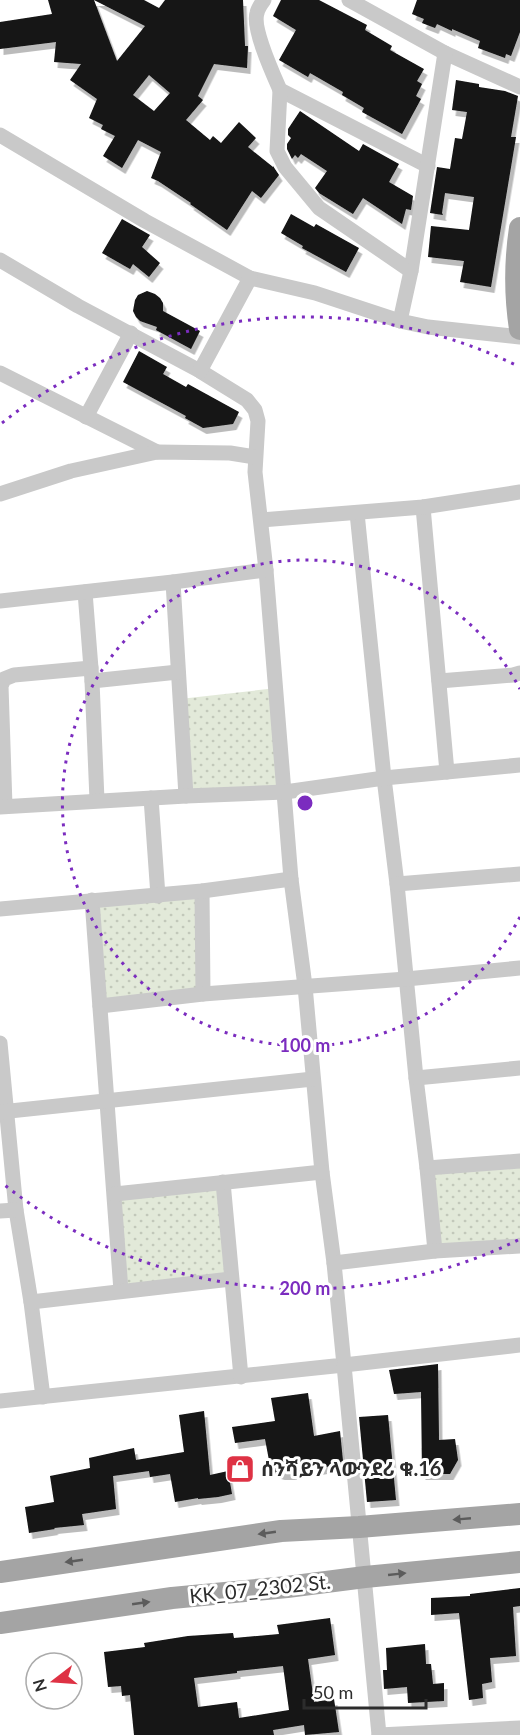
<svg xmlns="http://www.w3.org/2000/svg" width="520" height="1735" viewBox="0 0 520 1735" font-family="Lato,'Noto Sans Ethiopic',sans-serif">
  <style>
    .park { fill: url(#park-dots) }
    .building { fill: #131313; fill-rule: evenodd; filter: url(#shadow) }
    .lines { fill: none; stroke-linecap: round; stroke-linejoin: round }
    .street { stroke: #c9c9c9; stroke-width: 15 }
    .primary { stroke: #a4a4a4; stroke-width: 22 }
    .oneway { fill: #5c5c5c }
    .ring { fill: none; stroke: #7b2cbf; stroke-width: 3; stroke-dasharray: 3 6 }
    .labels { text-anchor: middle; stroke-width: 6; stroke-linejoin: round; paint-order: stroke }
    .poi-label { font-size: 20px; font-weight: bold; fill: #2c2c2c; stroke: #fff; text-anchor: start }
    .street-label { font-size: 20px; fill: #2c2c2c; stroke: #fff }
    .centre { fill: #7b2cbf; stroke: #fff; stroke-width: 3 }
    .ring-label { font-size: 18px; text-anchor: middle; font-weight: bold; fill: #7b2cbf; stroke: #fff; stroke-width: 6; stroke-linejoin: round; paint-order: stroke }
  </style>
  <defs>
    <pattern id="park-dots" width="8" height="8" patternUnits="userSpaceOnUse" patternTransform="scale(1.5)"><rect width="8" height="8" fill="#e2e9d9"/><path d="M2 2h.1M6 6h.1" fill="none" stroke="#c2c8ba" stroke-width="1.8" stroke-linecap="round"/></pattern>
    <filter id="shadow"><feDropShadow dx="3.5" dy="6" stdDeviation="0" flood-color="#0004"/></filter>
  </defs>
  <rect width="100%" height="100%" fill="#fff"/>
  <g class="park">
    <polygon points="277,688 285,792 186,796 180,699"/>
    <polygon points="202,891 203,994 100,1006 92,900"/>
    <polygon points="520,1161 520,1246 435,1251 427,1168"/>
    <polygon points="223,1182 231,1279 121,1291 115,1194"/>
  </g>
  <g class="building">
    <path d="M48 0H144L159 8 165 0H243L245 46H248L247 68 214 64 198 96 203 100 186 120 210 140 213 136 221 143 239 122 256 138 248 147 273 167V166L279 175 261 198 252 191 227 230 190 204 191 203 158 181 151 178 161 152 138 140 122 168 103 156 115 136 101 129 103 125 89 118 97 99 70 80 81 64 54 62 56 42 0 49V22L52 14ZM94 0 145 26 117 61ZM149 75 170 93 154 111 133 95Z"/>
    <polygon points="281,0 319,0 367,25 365,30 392,46 390,50 424,69 417,81 422,84 416,96 421,99 402,134 362,112 364,108 342,95 343,92 310,73 308,77 279,60 296,30 273,16"/>
    <polygon points="417,0 520,0 520,32 511,56 506,54 505,58 478,48 480,41 452,29 452,31 437,24 435,28 422,23 424,19 412,14"/>
    <polygon points="456,80 479,84 479,87 505,91 518,96 511,137 516,137 491,287 460,282 464,261 428,257 431,226 469,230 474,197 445,193 442,213 443,215 430,213 437,167 450,169 455,138 462,139 467,112 452,110"/>
    <polygon points="300,111 359,151 363,144 399,164 389,182 413,196 411,210 406,209 402,224 363,198 353,214 319,193 315,188 327,171 301,154 298,158 295,155 292,159 287,149 287,144 291,138 288,135 288,129"/>
    <polygon points="291,214 314,227 316,224 359,248 346,272 302,248 303,246 281,233"/>
    <polygon points="122,219 150,235 142,247 160,263 149,277 133,264 130,269 102,253"/>
    <polygon points="147,291 155,294 160,298 163,303 163,311 200,331 191,349 156,330 157,327 140,321 136,317 133,311 135,300 138,295"/>
    <polygon points="139,351 167,367 163,374 186,387 188,384 239,412 233,424 203,428 185,418 186,416 123,382"/>
    <polygon points="438,1364 439,1440 455,1439 458,1460 450,1474 422,1474 421,1392 394,1394 389,1370"/>
    <polygon points="308,1393 314,1436 340,1431 343,1461 324,1468 291,1474 281,1474 271,1471 265,1439 235,1443 232,1427 275,1421 271,1398"/>
    <polygon points="204,1411 210,1475 228,1471 232,1494 218,1497 198,1499 198,1498 175,1502 170,1474 150,1477 149,1471 113,1476 116,1509 82,1514 84,1525 54,1528 55,1529 29,1533 25,1507 54,1502 50,1476 90,1468 89,1458 134,1448 136,1460 184,1452 179,1415"/>
    <polygon points="388,1415 396,1500 367,1502 359,1417"/>
    <polygon points="520,1588 520,1606 513,1607 516,1656 490,1658 492,1682 482,1684 483,1698 469,1700 459,1613 431,1615 431,1598 470,1596 470,1594"/>
    <path d="M330 1618 335 1655 308 1659 314 1702 334 1699 339 1732 305 1735 304 1725 273 1730 274 1735H134L130 1695 122 1696 121 1686 108 1687 104 1652 145 1647 144 1643 188 1636 233 1633 234 1638 279 1634 277 1625ZM283 1666 289 1710 239 1718 237 1702 198 1707 194 1678 237 1673V1671Z"/>
    <polygon points="425,1644 426,1664 431,1664 433,1684 444,1683 444,1701 408,1703 407,1687 384,1689 383,1670 387,1670 386,1648"/>
  </g>
  <g class="lines">
    <g class="street">
      <path d="M264 0C261 4 258 8 257 13 252 28 273 74 280 90L428 166"/>
      <polyline points="349,0 445,53 520,87"/>
      <polyline points="280,90 277,151 285,167 319,208 411,271 445,53"/>
      <polyline points="0,135 145,221 250,278 315,293 400,321 428,327 520,337"/>
      <polyline points="0,260 78,306 200,371 247,400 255,410 258,421 255,472 266,570 291,879 305,986 322,1172 334,1263 344,1365 0,1401"/>
      <polyline points="400,321 411,271"/>
      <polyline points="200,371 250,278"/>
      <polyline points="0,373 157,452"/>
      <polyline points="86,417 131,333"/>
      <polyline points="0,494 71,471 157,452 230,453 255,457"/>
      <polyline points="423,507 447,772"/>
      <polyline points="357,513 384,778 397,884 416,1078 427,1168 435,1251"/>
      <polyline points="261,520 423,507 520,492"/>
      <polyline points="173,582 186,796"/>
      <polyline points="85,592 92,681 97,800"/>
      <polyline points="0,601 173,582 266,570"/>
      <polyline points="92,681 178,672"/>
      <polyline points="439,681 513,675 520,673"/>
      <polyline points="151,798 158,896"/>
      <polyline points="5,806 1,686 4,679 14,675 91,668"/>
      <polyline points="0,807 186,796 285,792 384,778 520,765"/>
      <polyline points="397,884 520,874"/>
      <polyline points="202,891 203,994"/>
      <polyline points="92,900 121,1291"/>
      <polyline points="0,909 202,891 291,879"/>
      <polyline points="100,1006 203,994 406,979 520,968"/>
      <polyline points="0,1043 16,1210 31,1302 43,1397"/>
      <polyline points="416,1078 520,1068"/>
      <polyline points="0,1112 313,1079"/>
      <polyline points="427,1168 520,1161"/>
      <polyline points="223,1182 241,1377"/>
      <polyline points="115,1194 322,1172"/>
      <polyline points="0,1211 16,1210"/>
      <polyline points="334,1263 435,1251 520,1246"/>
      <polyline points="31,1302 231,1279"/>
      <polyline points="379,1735 344,1365 520,1345"/>
      <polyline points="379,1735 520,1728"/>
    </g>
    <g class="primary">
      <path d="M520 228C515 261 515 296 520 329"/>
      <polyline points="0,1572 281,1531 359,1527 520,1514"/>
      <polyline points="0,1623 172,1598 287,1587 365,1577 520,1562"/>
    </g>
  </g>
  <defs><path id="oneway-solid" d="M-6-.8H1V-3.2L6.5 0L1 3.2V.8H-6Z" transform="scale(1.5)"/></defs>
  <g class="oneway">
    <use href="#oneway-solid" transform="translate(462 1519) rotate(175)"/>
    <use href="#oneway-solid" transform="translate(267 1533) rotate(172)"/>
    <use href="#oneway-solid" transform="translate(74 1561) rotate(172)"/>
    <use href="#oneway-solid" transform="translate(397 1574) rotate(-6)"/>
    <use href="#oneway-solid" transform="translate(141 1603) rotate(-8)"/>
  </g>
  <g class="ring">
    <path d="M520 917A243 243 0 1 1 520 689"/>
    <path d="M518 1240A486 486 0 0 1 2 1183M2 423A486 486 0 0 1 518 366"/>
  </g>
  <defs>
    <g id="shop-square" transform="scale(1.5)"><rect x="-9" y="-9" width="18" height="18" rx="4" fill="#de3244" stroke="#fff"/><path d="M-5-2.5h2.3a2.7 3.5 0 0 1 5.4 0H5L5.5 6h-11ZM-1.5-2.5h3a1.5 2.3 0 0 0-3 0Z" fill="#fff"/></g>
  </defs>
  <g fill-rule="evenodd">
    <use href="#shop-square" x="240" y="1469"/>
  </g>
  <g class="labels">
    <g class="poi-label">
      <text x="261" y="1476">ሰንሻይን ላውንደሪ ቁ.16</text>
    </g>
    <g class="street-label">
      <text transform="translate(260 1589) rotate(-6)" y="7">KK_07_2302 St.</text>
    </g>
  </g>
  <circle cx="305" cy="803" r="9" class="centre"/>
  <g class="ring-label">
    <text x="305" y="1052">100 m</text>
    <text x="305" y="1295">200 m</text>
  </g>
  <g transform="translate(54 1681) rotate(253)"><circle r="28" fill="#ffffff" stroke="#ababab" stroke-width="1.5"/>
  <path d="M0-4.5L10 22L0 15L-10 22Z" fill="#de3244"/>
  <text y="-9" font-size="16" font-weight="bold" text-anchor="middle" fill="#2c2c2c">N</text>
  </g>
  <path d="M304 1699v9h122v-9" fill="none" stroke="#2c2c2c" stroke-width="3"/>
  <text x="313" y="1699" font-size="18" fill="#2c2c2c" stroke="#ffffff" stroke-width="4.5" paint-order="stroke">50 m</text>
</svg>
